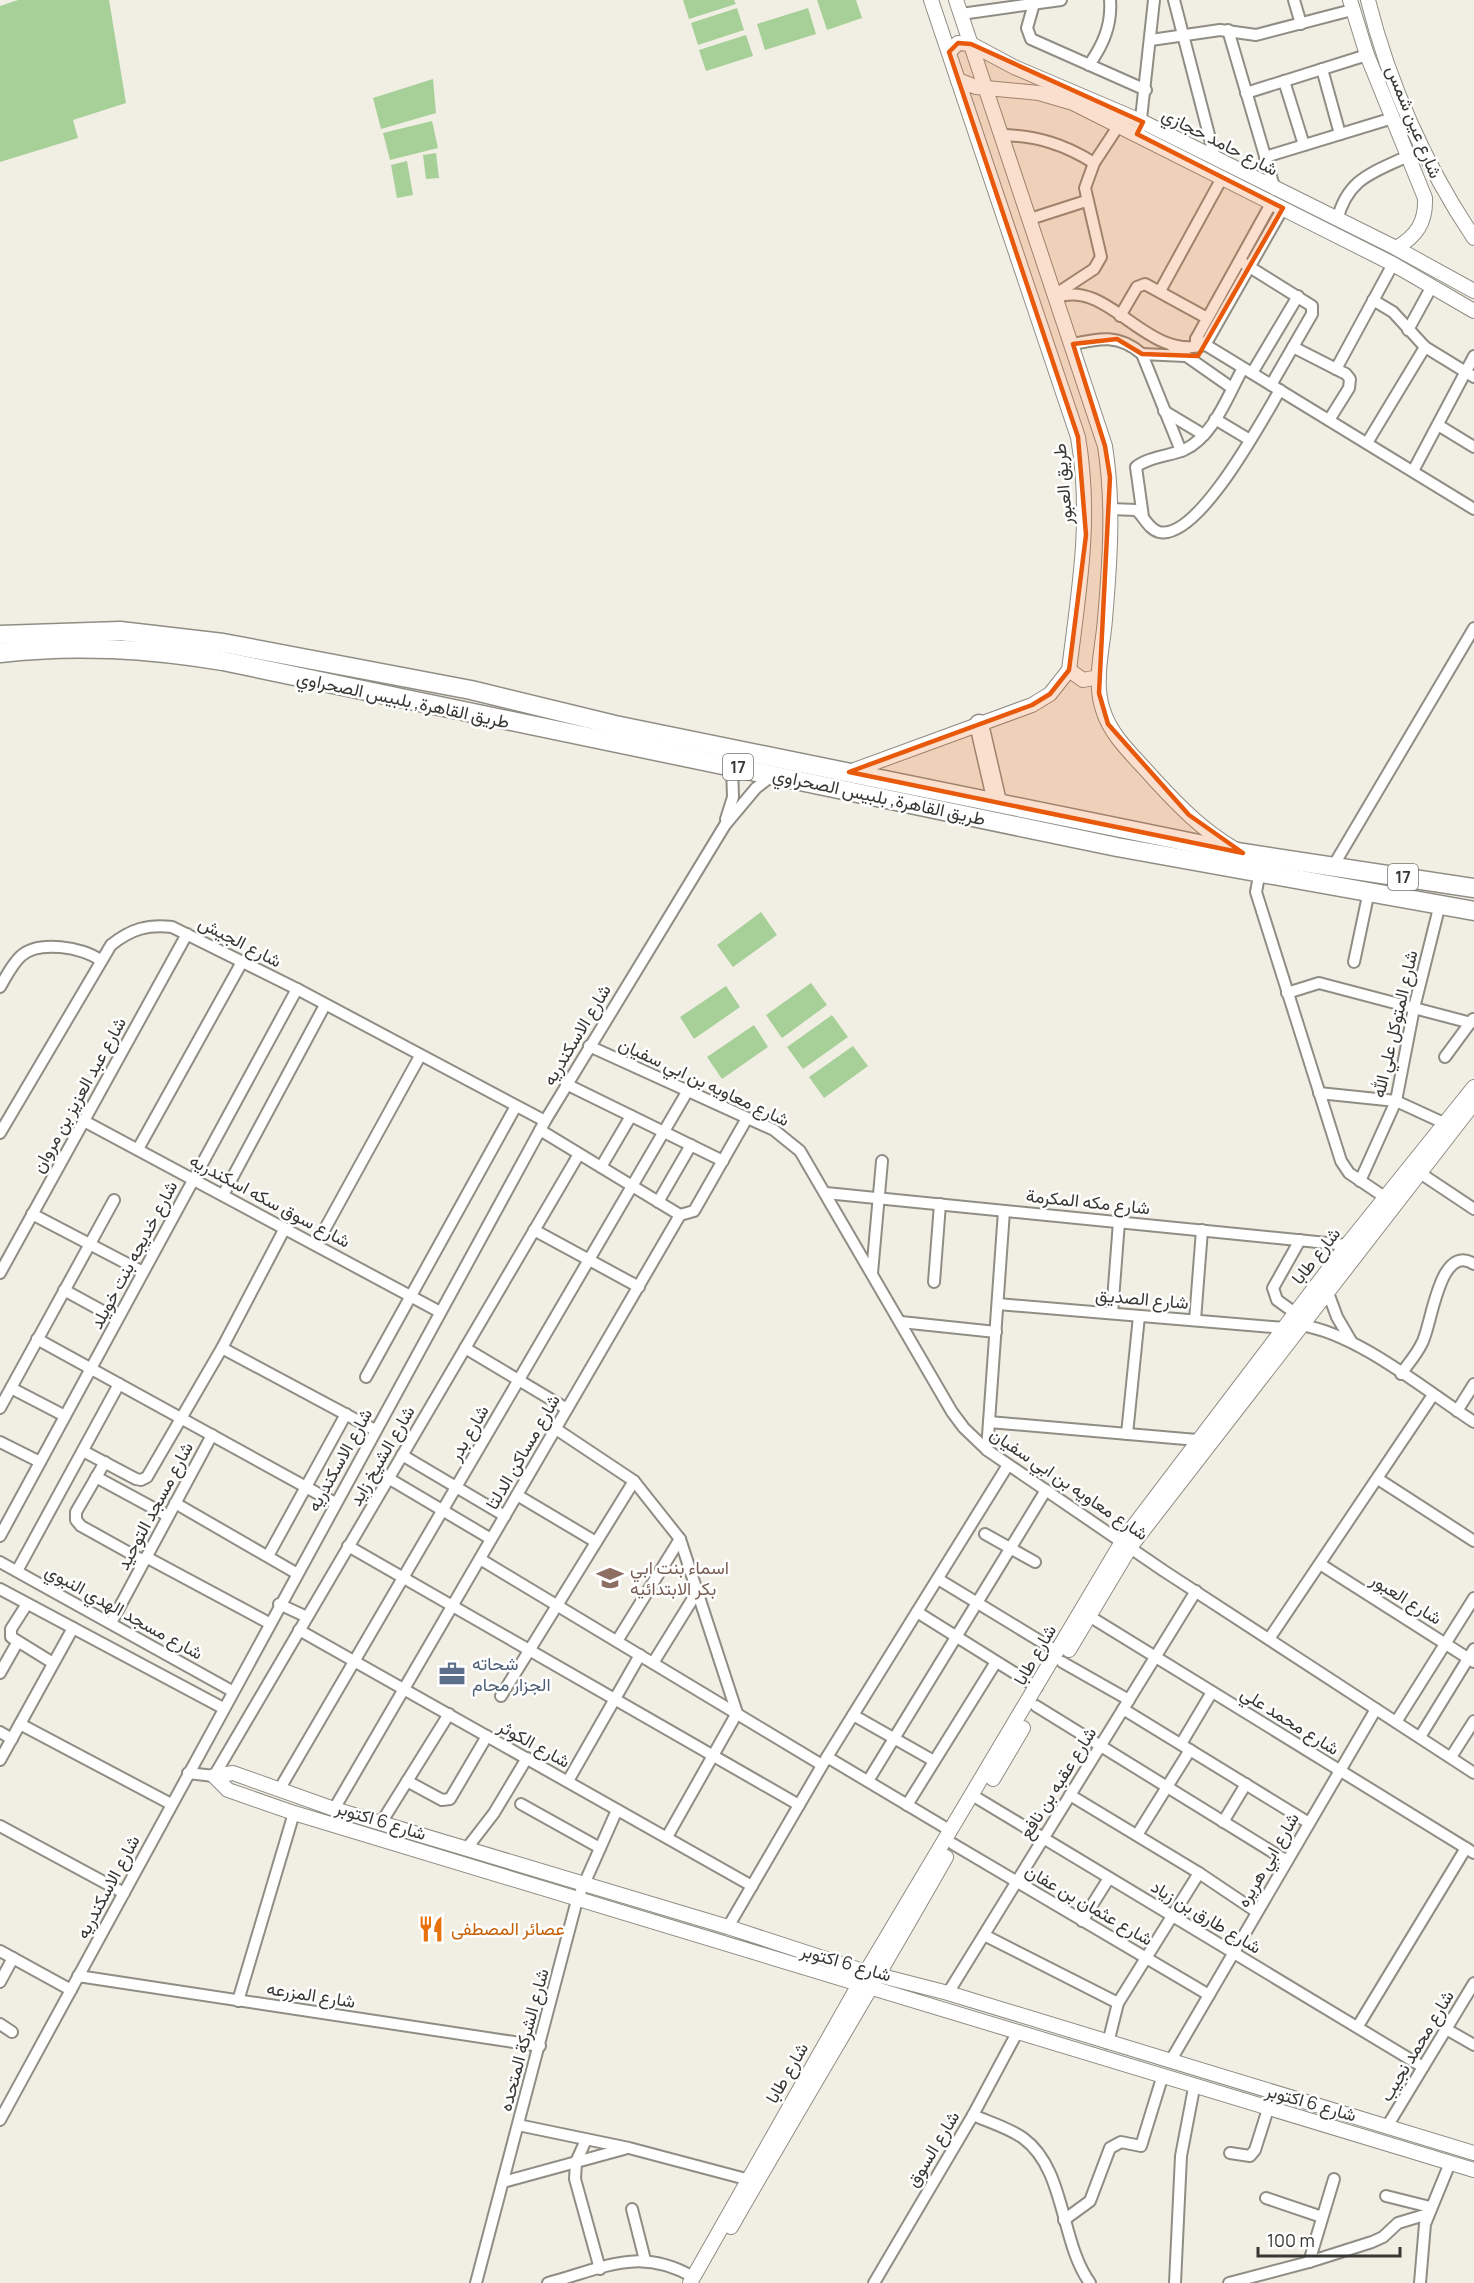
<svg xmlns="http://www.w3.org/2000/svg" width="1474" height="2283" viewBox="0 0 1474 2283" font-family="Manrope,Vazirmatn,sans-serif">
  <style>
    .green { fill: #a7cf98 }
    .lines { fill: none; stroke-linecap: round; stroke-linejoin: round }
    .street-casing { stroke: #8f8d84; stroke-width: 14 }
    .secondary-casing { stroke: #8f8d84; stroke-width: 16 }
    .highway-casing { stroke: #8f8d84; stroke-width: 21 }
    .street { stroke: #fff; stroke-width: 10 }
    .secondary { stroke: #fff; stroke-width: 14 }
    .highway { stroke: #fff; stroke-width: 18 }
    .marked { fill: #e8590c; fill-opacity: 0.2; stroke: #e8590c; stroke-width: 4.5; stroke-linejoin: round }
    .labels { text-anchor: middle; stroke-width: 5; stroke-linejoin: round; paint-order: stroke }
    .shield { fill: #fff; stroke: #737370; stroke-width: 1.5 }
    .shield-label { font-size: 16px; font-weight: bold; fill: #373733 }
    .street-label { font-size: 18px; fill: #373733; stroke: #fff }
    .education-label { font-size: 18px; fill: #785e54; stroke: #fff; text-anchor: start }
    .service-label { font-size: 18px; fill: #4e5e75; stroke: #fff; text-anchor: start }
    .food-label { font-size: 18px; fill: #c56008; stroke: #fff; text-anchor: start }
  </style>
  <rect width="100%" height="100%" fill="#f1efe4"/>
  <g class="green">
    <polygon points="18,0 109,0 126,103 73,120 78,138 0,162 0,6"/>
    <polygon points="683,0 734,0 736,4 689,19"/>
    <polygon points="817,0 856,0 862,18 827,30"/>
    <polygon points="737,8 744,30 698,45 691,23"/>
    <polygon points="808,8 816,34 765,50 757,24"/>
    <polygon points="746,35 753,56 706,71 699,50"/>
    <polygon points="433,79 436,113 381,129 373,98"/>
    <polygon points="432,121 438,148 390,160 383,133"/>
    <polygon points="436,153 439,178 426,179 423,155"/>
    <polygon points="407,161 413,195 397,198 391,165"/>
    <polygon points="761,912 777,935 733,967 717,945"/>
    <polygon points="811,983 827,1005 782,1038 766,1015"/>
    <polygon points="726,986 740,1007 694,1039 680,1017"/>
    <polygon points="832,1015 848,1037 803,1069 787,1047"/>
    <polygon points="754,1025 768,1047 722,1079 707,1057"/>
    <polygon points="853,1046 868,1066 824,1098 809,1077"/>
  </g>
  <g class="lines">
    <g class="street-casing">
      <g id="street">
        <polyline points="1035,0 1027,28 1031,39 1146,90"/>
        <polyline points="1174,0 1215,158"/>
        <polyline points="1294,0 1301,24"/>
        <polyline points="961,14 1061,0"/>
        <polyline points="1228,30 1275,190"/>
        <polyline points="1151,40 1220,30 1256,35 1352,10"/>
        <path d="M1089 65C1103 45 1112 25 1110 0"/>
        <polyline points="1322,69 1340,134"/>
        <polyline points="1284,81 1304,145"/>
        <polyline points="1246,93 1367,55"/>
        <polyline points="1140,128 1154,0"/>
        <path d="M1002 135C1037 136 1064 144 1094 163"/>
        <polyline points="1265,157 1393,118"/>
        <polyline points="1030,219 1086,201"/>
        <path d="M1337 220C1348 178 1372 173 1408 156"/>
        <polyline points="1240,261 1312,306 1312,314 1271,385"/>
        <polyline points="1160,291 1222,178"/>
        <polyline points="1056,294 1094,269 1101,257 1085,188 1094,163 1119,125"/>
        <path d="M1057 297C1110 279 1146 362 1205 345L1283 208"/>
        <polyline points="1373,300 1393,312 1425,347 1474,377"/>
        <polyline points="1120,316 1137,287 1145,284 1207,318"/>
        <polyline points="1408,330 1432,286"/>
        <polyline points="1196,339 1474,509"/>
        <path d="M1073 344C1100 338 1119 334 1142 354L1181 451"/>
        <polyline points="1196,344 1196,339 1272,202"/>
        <polyline points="1172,346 1232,388"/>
        <polyline points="1293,347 1346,374 1350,379 1349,388 1329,420"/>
        <polyline points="1142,354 1185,356"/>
        <polyline points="1336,369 1393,264"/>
        <polyline points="1252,373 1298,296"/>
        <polyline points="1164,411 1204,435"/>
        <polyline points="1215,419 1250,440"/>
        <polyline points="1438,425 1474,447"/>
        <polyline points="1367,443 1425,347"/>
        <polyline points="1413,471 1474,356"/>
        <path d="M1111 509 1136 510C1144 516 1148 529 1159 532 1198 541 1262 420 1280 390"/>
        <path d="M1143 517 1136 467C1148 457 1169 456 1184 450 1214 436 1228 395 1243 368"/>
        <polyline points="726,819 733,797 732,766"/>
        <polyline points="1332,868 1474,628"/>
        <polyline points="1260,871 1256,892 1341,1161 1349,1173 1389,1200"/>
        <polyline points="1354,962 1369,891"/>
        <path d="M0 987C6 977 12 964 21 956 38 940 83 947 100 960"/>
        <polyline points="1287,993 1319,983 1471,1023"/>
        <polyline points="589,1046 774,1130 800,1151 952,1412 964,1428 987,1450 1164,1571 1474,1773"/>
        <polyline points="1445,1057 1473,1019"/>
        <polyline points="566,1084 723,1161"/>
        <polyline points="1319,1093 1396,1101 1446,1124"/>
        <polyline points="84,1121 440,1312"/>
        <polyline points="540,1130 680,1215"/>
        <path d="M0 1133 111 945C131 929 148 924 172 927L297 989 545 1121"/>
        <polyline points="138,1149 242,962"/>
        <polyline points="601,1167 631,1116"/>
        <polyline points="1420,1173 1474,1209"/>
        <polyline points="1360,1181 1396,1101 1414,1008 1440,904"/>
        <polyline points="826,1193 1347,1245"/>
        <polyline points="223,1195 325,1005"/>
        <polyline points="658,1202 691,1145"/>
        <polyline points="32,1214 143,1272"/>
        <polyline points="534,1230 639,1287"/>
        <polyline points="316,1245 420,1056"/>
        <polyline points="0,1273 187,934"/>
        <polyline points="872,1273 882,1161"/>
        <polyline points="934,1282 940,1204"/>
        <polyline points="64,1290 117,1319"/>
        <polyline points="1327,1290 1337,1317 1351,1341"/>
        <polyline points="998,1304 1284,1328"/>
        <polyline points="1112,1313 1119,1222"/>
        <polyline points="1295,1313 1277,1300 1273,1288 1300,1240"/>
        <polyline points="1195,1320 1202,1230"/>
        <polyline points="901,1322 996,1332"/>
        <path d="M1300 1325C1357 1333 1425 1390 1474 1422"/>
        <polyline points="37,1339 335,1503"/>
        <polyline points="222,1348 375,1430"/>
        <polyline points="465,1348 567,1409"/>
        <path d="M1401 1374C1408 1364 1417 1354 1422 1343 1432 1325 1439 1242 1474 1264"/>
        <polyline points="366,1377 516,1106"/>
        <polyline points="11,1388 65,1416"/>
        <polyline points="0,1408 114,1200"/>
        <polyline points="1457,1411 1474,1384"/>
        <polyline points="989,1422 1197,1440"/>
        <polyline points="556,1429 634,1481 680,1539 737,1713 667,1837"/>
        <polyline points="1127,1434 1139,1316"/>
        <polyline points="0,1442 40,1462"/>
        <polyline points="987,1450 1004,1211"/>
        <polyline points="83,1451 136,1479 141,1480 147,1477 222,1348 285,1228"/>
        <polyline points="402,1455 505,1516"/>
        <polyline points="105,1462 76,1512 76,1520 81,1526 144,1561"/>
        <polyline points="96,1477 168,1516"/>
        <polyline points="388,1478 491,1539"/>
        <polyline points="1378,1479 1474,1541"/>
        <polyline points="517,1495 596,1542"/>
        <polyline points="175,1503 296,1573"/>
        <polyline points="985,1534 1035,1562"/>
        <polyline points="0,1536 297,989"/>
        <polyline points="348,1546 799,1805"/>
        <polyline points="268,1556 346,1414"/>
        <polyline points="146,1557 269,1623"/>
        <polyline points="480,1559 822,1765"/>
        <polyline points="0,1562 232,1691"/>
        <polyline points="1320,1564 1474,1662"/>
        <polyline points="17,1571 119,1384"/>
        <polyline points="938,1579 1058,1652"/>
        <polyline points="0,1589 223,1708"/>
        <polyline points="27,1604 11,1629 11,1637 53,1663"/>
        <polyline points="279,1604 307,1617"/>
        <polyline points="917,1612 1037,1687"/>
        <polyline points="1089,1616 1474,1853"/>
        <polyline points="111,1623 212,1435"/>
        <polyline points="299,1630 752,1886"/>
        <polyline points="1269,1639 1433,1395"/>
        <polyline points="617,1641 680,1539"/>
        <polyline points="1062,1662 1129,1700"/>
        <polyline points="653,1663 697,1592"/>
        <polyline points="0,1673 17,1643"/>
        <polyline points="501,1696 634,1481"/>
        <polyline points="1036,1706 1287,1861"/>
        <polyline points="1123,1709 1309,1823"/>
        <polyline points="853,1715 934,1761"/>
        <polyline points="1396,1722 1474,1598"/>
        <polyline points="20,1724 171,1804"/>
        <polyline points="0,1732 12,1739"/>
        <polyline points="1420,1737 1474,1649"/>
        <polyline points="1181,1744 1212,1692"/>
        <polyline points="827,1757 951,1831"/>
        <polyline points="1451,1757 1474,1721"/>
        <polyline points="0,1760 73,1628"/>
        <polyline points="188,1773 214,1776 579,1154"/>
        <polyline points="407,1781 442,1800 450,1799 487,1736"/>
        <polyline points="568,1781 640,1655"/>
        <polyline points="868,1781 1046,1490"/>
        <polyline points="279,1790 687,1092"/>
        <polyline points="972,1795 1423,2067"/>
        <polyline points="1070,1795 1199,1873 1257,1912"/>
        <polyline points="521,1804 600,1848"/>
        <polyline points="907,1805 996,1662"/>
        <polyline points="334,1809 680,1215 694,1211 746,1120"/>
        <polyline points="1223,1822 1246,1784"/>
        <polyline points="381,1823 449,1714"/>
        <polyline points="0,1826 124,1893"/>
        <polyline points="1137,1835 1190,1750"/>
        <polyline points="953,1844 1209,1995"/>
        <polyline points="467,1848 494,1813 527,1758"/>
        <polyline points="1082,1921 1109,1878"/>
        <polyline points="728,1927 827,1757 1008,1465"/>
        <polyline points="984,1935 1118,2003"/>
        <polyline points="0,1951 71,1990"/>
        <polyline points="78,1976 540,2046"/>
        <polyline points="0,1982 13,1958"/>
        <polyline points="948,1993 1196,1591"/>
        <polyline points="238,2001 294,1813"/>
        <polyline points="0,2024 12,2032"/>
        <polyline points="1358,2026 1466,1848"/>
        <polyline points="1446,2029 1474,2045"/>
        <polyline points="1108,2043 1118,2003 1199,1873"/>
        <polyline points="1171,2060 1376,1709"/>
        <path d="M973 2115C989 2122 1009 2128 1023 2138 1066 2169 1060 2242 1090 2283"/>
        <polyline points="0,2120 545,1121 725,825 756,788 773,775"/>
        <polyline points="518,2125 629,2148 746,2179"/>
        <polyline points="1388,2125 1474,1983"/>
        <polyline points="586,2140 576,2162 575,2179 600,2269"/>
        <polyline points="1230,2153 1250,2156 1255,2150 1268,2109"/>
        <polyline points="503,2182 624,2149"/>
        <polyline points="1386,2196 1430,2207"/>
        <polyline points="1266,2198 1322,2217"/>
        <polyline points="632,2209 645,2260"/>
        <polyline points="1064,2220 1090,2201 1110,2148 1121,2142 1141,2146 1162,2078"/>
        <polyline points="1309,2262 1334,2179"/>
        <polyline points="476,2283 577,1900 617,1810"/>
        <path d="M548 2283C604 2268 639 2246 693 2277"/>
        <polyline points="874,2283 973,2115 1018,2031"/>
        <polyline points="1175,2283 1181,2156 1194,2088"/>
        <polyline points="1229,2283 1309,2262 1372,2242 1383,2237 1398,2223 1428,2214"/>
        <polyline points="1420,2283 1425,2224 1450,2163"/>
      </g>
    </g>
    <g class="secondary-casing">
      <g id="secondary">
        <path d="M956 0 1105 446C1114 503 1110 561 1105 619 1103 648 1093 681 1103 710 1111 737 1136 758 1154 779 1178 805 1202 830 1233 848"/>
        <path d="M1350 0 1367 55 1425 198C1426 222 1417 236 1396 248"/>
        <path d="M1368 0C1389 84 1426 167 1474 238"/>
        <polyline points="949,52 958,43 971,44 1014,67 1143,122 1396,248 1474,291"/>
        <polyline points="958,80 976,87 1039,93 1073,103 1393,264 1474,311"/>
        <polyline points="1069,670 1083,680 1099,677"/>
        <path d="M849 772 1032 705 1050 694 1069 670C1079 589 1092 519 1078 437L931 0"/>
        <polyline points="1069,1650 1131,1546 1474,1103"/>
        <polyline points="993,1779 1023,1728"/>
        <polyline points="1474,2153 948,1993 866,1972 728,1927 334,1809 233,1773 214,1776 228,1790 294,1813 1474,2170"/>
        <path d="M731 2227C802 2103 876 1981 946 1857"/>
        <polyline points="690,2283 866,1972 1123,1540 1347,1245 1474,1087"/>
      </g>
    </g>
    <g class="highway-casing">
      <g id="highway">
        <polyline points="0,635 120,631 223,643 471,690 615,725 1243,853 1474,888"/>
        <path d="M0 653C76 644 148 649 223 661L1117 847 1474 911"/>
        <polyline points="979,724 997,802"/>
      </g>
    </g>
    <use href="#street" class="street"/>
    <use href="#secondary" class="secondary"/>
    <use href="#highway" class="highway"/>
  </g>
  <path class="marked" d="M958 43 971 44 1143 122 1137 134 1283 208 1198 356 1142 354 1117 339 1073 344 1105 446 1110 477 1099 693 1108 724 1189 815 1243 853 849 772 1032 705 1050 694 1069 670 1086 535 1078 437 949 52Z"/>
  <defs>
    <g id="school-bare" transform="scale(2.07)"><path d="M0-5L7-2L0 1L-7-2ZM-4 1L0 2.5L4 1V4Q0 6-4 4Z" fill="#8d6e63" stroke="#fff" stroke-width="2.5" paint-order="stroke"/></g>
    <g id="office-bare" transform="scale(2.07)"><path d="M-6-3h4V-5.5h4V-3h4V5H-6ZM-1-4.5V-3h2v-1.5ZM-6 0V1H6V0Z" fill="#5c6f8a" stroke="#fff" stroke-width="2.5" paint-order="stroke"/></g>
    <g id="restaurant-bare" transform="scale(2.07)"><path d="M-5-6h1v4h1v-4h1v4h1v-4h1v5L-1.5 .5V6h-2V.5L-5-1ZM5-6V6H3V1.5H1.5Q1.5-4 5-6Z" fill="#e8710a" stroke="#fff" stroke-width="2.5" paint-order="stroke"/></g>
  </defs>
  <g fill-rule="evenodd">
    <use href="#school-bare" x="610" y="1578"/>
    <use href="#office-bare" x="452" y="1674"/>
    <use href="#restaurant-bare" x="431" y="1929"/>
  </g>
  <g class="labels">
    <g class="shield">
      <rect x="723" y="754" width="30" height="26" rx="4.5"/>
      <rect x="1388" y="864" width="30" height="26" rx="4.5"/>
    </g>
    <g class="shield-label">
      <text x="738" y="773">17</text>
      <text x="1403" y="883">17</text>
    </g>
    <g class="street-label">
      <text transform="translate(1414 122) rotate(68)" y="6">شارع عين شمس</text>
      <text transform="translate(1220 142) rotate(27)" y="6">شارع حامد حجازي</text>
      <text transform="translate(1063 484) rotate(-95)" y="6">طريق العبور</text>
      <text transform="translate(403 700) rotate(12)" y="6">طريق القاهرة, بلبيس الصحراوي</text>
      <text transform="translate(879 797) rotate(12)" y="6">طريق القاهرة, بلبيس الصحراوي</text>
      <text transform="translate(240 942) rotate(27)" y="6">شارع الجيش</text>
      <text transform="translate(1395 1024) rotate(-77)" y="6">شارع المتوكل علي الله</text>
      <text transform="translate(577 1035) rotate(-59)" y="6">شارع الاسكندريه</text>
      <text transform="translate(704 1082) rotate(25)" y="6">شارع معاويه بن ابي سفيان</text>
      <text transform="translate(79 1095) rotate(-61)" y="6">شارع عبد العزيز بن مروان</text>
      <text transform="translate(270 1201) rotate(28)" y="6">شارع سوق سكه اسكندريه</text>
      <text transform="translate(1088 1202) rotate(6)" y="6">شارع مكه المكرمة</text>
      <text transform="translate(134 1255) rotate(-62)" y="6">شارع خديجه بنت خويلد</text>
      <text transform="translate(1316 1256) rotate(-52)" y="6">شارع طابا</text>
      <text transform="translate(1142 1299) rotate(5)" y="6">شارع الصديق</text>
      <text transform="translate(469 1433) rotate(-60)" y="6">شارع بدر</text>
      <text transform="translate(523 1452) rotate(-60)" y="6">شارع مساكن الدلتا</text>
      <text transform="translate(382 1456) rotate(-60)" y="6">شارع الشيخ زايد</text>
      <text transform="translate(340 1460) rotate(-61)" y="6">شارع الاسكندريه</text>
      <text transform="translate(1069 1484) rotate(34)" y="6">شارع معاويه بن ابي سفيان</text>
      <text transform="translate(155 1506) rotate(-62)" y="6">شارع مسجد التوحيد</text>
      <text transform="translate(1406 1599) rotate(32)" y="6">شارع العبور</text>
      <text transform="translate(124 1612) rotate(29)" y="6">شارع مسجد الهدي النبوي</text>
      <text transform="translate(1035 1655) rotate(-60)" y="6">شارع طابا</text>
      <text transform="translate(1290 1721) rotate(32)" y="6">شارع محمد علي</text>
      <text transform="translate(534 1744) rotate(29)" y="6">شارع الكوثر</text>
      <text transform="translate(1058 1783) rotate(-58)" y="6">شارع عقبه بن نافع</text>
      <text transform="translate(381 1821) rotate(17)" y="6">شارع 6 اكتوبر</text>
      <text transform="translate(1268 1860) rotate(-60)" y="6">شارع ابي هريره</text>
      <text transform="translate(108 1887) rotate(-62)" y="6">شارع الاسكندريه</text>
      <text transform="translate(1089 1905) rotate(30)" y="6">شارع عثمان بن عفان</text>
      <text transform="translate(1206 1917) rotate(31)" y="6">شارع طارق بن زياد</text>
      <text transform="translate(846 1963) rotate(16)" y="6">شارع 6 اكتوبر</text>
      <text transform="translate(311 1995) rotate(9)" y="6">شارع المزرعه</text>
      <text transform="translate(524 2040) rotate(-75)" y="6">شارع الشركة المتحده</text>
      <text transform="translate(1417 2046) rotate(-59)" y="6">شارع محمد نجيب</text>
      <text transform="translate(787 2073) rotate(-60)" y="6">شارع طابا</text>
      <text transform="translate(1311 2103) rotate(16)" y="6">شارع 6 اكتوبر</text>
      <text transform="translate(933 2149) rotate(-59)" y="6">شارع السوق</text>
    </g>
    <g class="education-label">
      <text x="630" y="1574">اسماء بنت ابي<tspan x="630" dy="21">بكر الابتدائيه</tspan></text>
    </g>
    <g class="service-label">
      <text x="472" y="1670">شحاته<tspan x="472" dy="21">الجزار محام</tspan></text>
    </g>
    <g class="food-label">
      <text x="451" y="1935">عصائر المصطفى</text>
    </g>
  </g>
  <path d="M1258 2247v9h142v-9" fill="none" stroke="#373733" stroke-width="3"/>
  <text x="1267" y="2247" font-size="18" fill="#373733" stroke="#ffffff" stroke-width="4.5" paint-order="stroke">100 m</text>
</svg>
